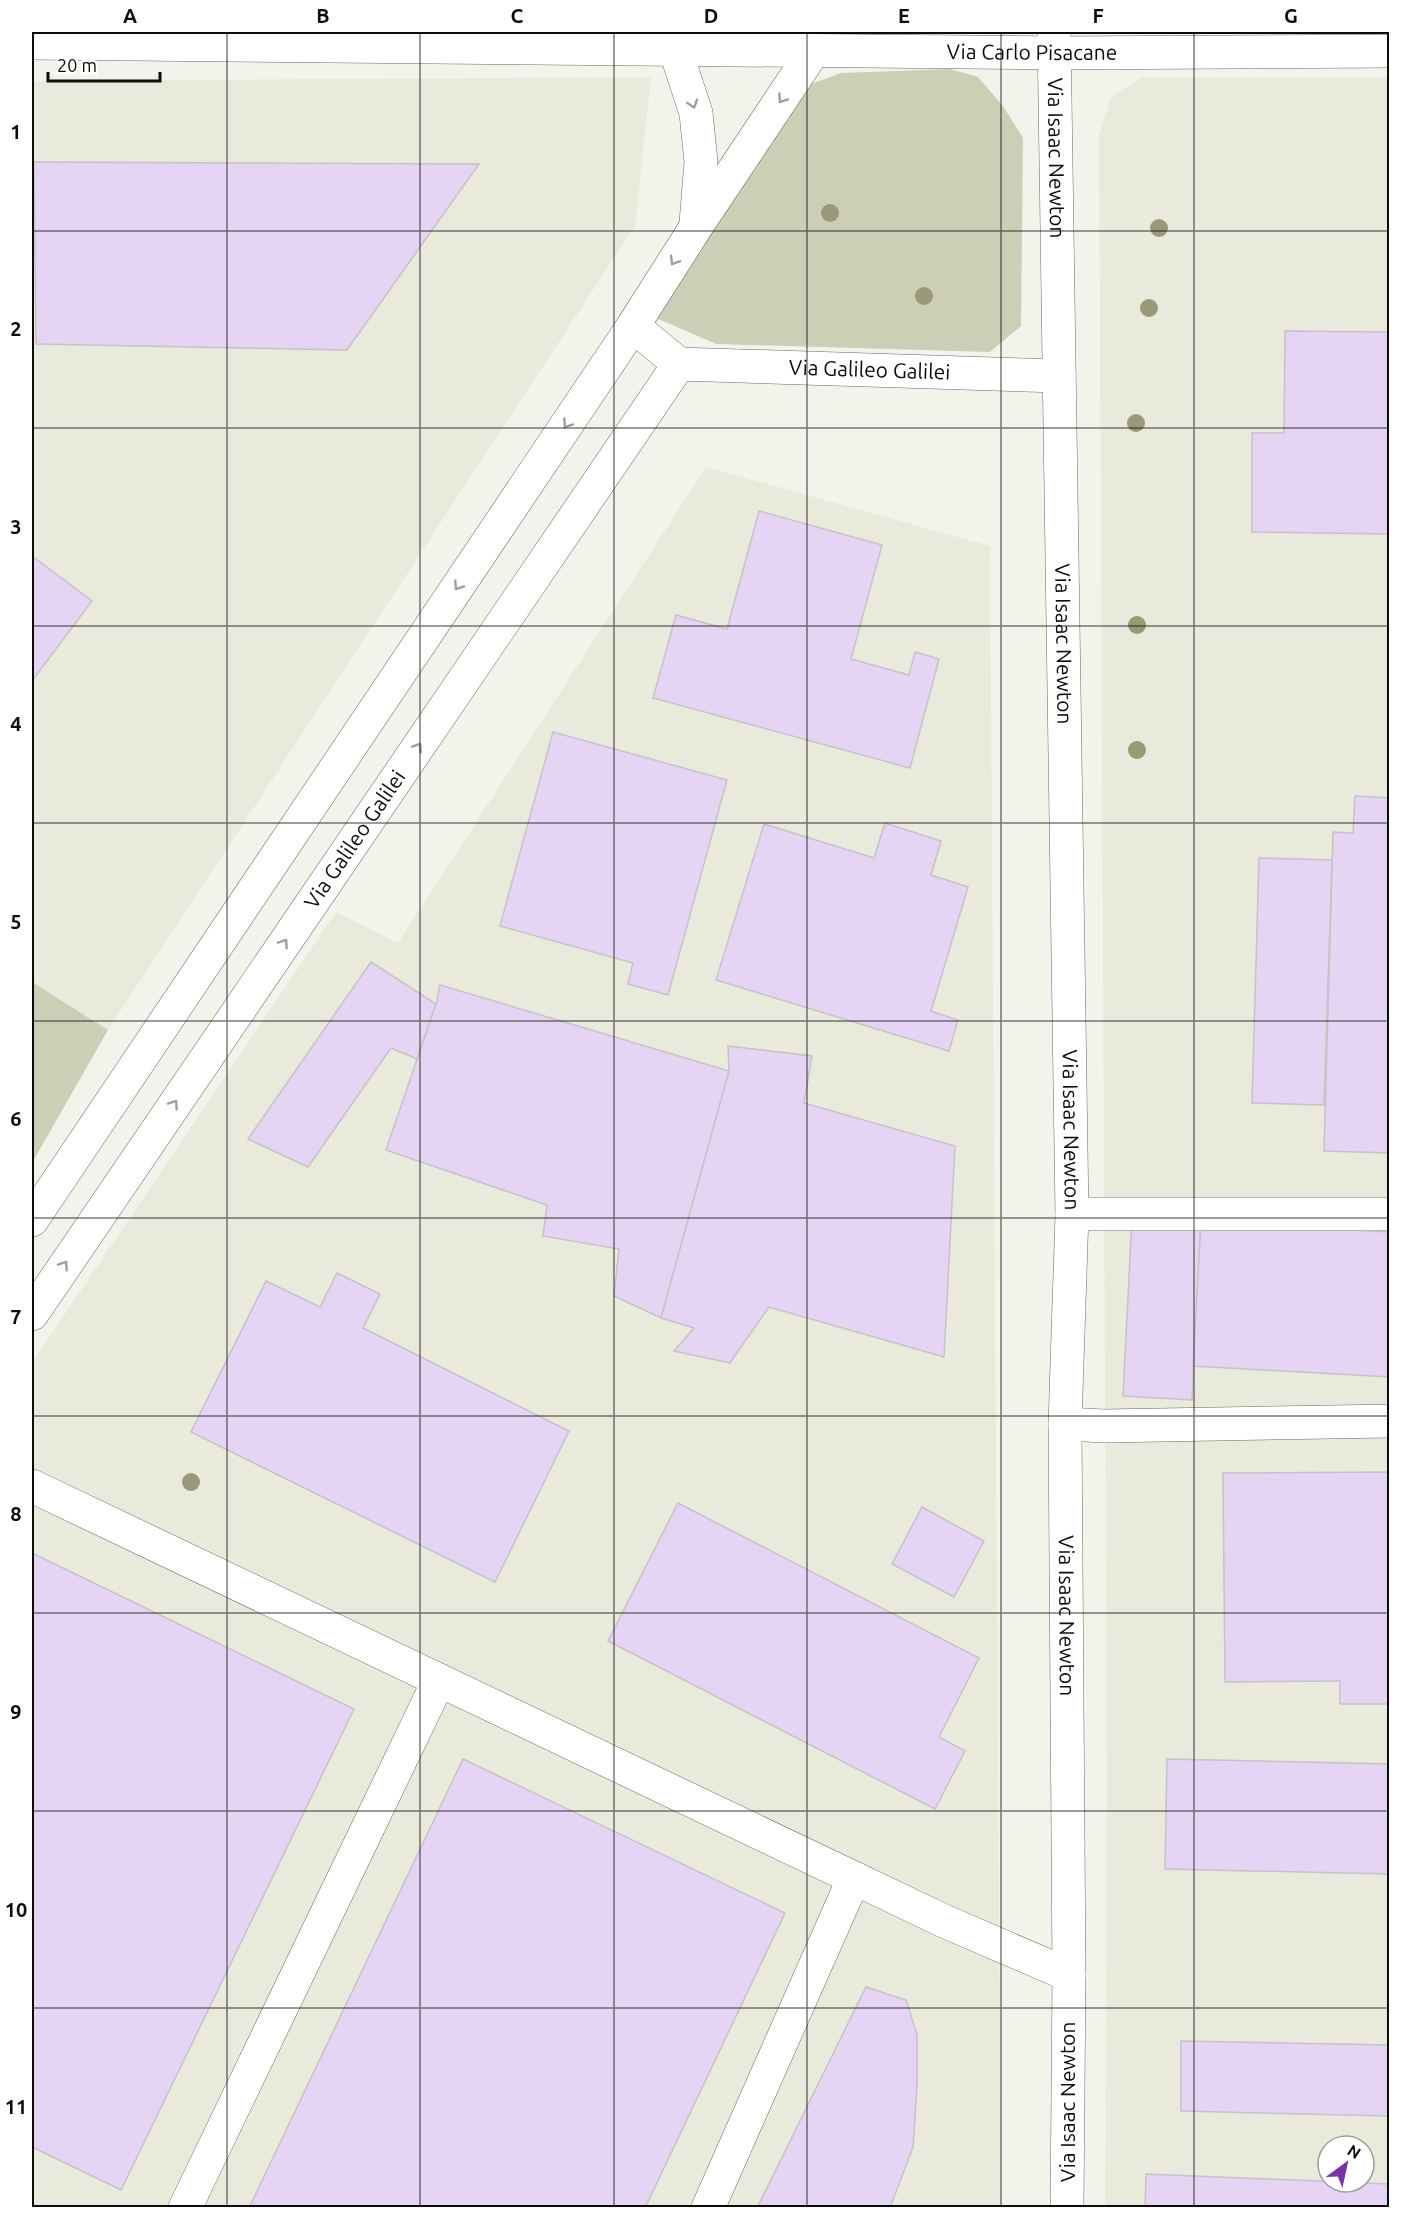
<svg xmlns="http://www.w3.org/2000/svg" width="1421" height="2239" viewBox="0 0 1421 2239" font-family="Ubuntu,sans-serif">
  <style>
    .built { fill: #e9eadb; fill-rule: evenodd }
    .green { fill: #ccceb6 }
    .building { fill: #e5d4f3; stroke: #c5c2c9; stroke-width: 1.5 }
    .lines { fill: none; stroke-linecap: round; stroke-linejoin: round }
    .minor-casing { stroke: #6a6a63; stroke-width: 34 }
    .minor { stroke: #fff; stroke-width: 33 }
    .tree { fill: #989978 }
    .oneway { stroke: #9e9e9d }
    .grid { fill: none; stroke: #0c0c0a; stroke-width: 1.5; stroke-opacity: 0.55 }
    .labels { text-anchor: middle; stroke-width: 5; stroke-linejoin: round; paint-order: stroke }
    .street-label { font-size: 21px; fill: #0c0c0a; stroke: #fff }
    .neatline { fill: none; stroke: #0c0c0a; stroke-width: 2 }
    .grid-label { font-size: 20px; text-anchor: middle; font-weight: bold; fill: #0c0c0a }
  </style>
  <rect width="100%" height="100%" fill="#f3f3ec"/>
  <g class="built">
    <polygon points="651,77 635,226 108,1030 32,982 32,681 92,601 32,556 32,81"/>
    <path d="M1143 77 1389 78V2207H1105L1107 1789 1099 135 1111 97ZM1328 2146H1364V2182H1328Z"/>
    <polygon points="706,467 990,546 1001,2207 32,2208 32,1363 336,912 398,943"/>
  </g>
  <g class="green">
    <polygon points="950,69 978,77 1003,106 1023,138 1021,326 990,352 716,344 654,317 811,84 841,73"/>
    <polygon points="32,982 108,1030 32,1163"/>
  </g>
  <g class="building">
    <polygon points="34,162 479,164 347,350 36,344"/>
    <polygon points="1285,331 1390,332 1390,534 1252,532 1252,433 1284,433"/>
    <polygon points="759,511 882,545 851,659 909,675 915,652 939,659 910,768 653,698 676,615 727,629"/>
    <polygon points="32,556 92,601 32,681"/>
    <polygon points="553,732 727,780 668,995 628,984 633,963 500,926"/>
    <polygon points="1355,796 1390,798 1390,1153 1324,1151 1333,832 1353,833"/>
    <polygon points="885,823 941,841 931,875 968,887 931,1011 958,1020 949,1051 716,980 764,824 874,858"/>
    <polygon points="1259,858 1332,860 1324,1105 1252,1103"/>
    <polygon points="371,962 436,1004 417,1059 391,1048 308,1167 248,1139"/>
    <polygon points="440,985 729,1071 661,1318 614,1296 619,1249 543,1236 547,1205 386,1150 436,1004"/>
    <polygon points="728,1046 812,1056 804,1103 955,1146 944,1357 769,1307 730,1363 674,1351 694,1328 661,1318 729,1071"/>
    <polygon points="1132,1218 1201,1222 1192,1400 1123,1396"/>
    <polygon points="1201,1222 1390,1232 1390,1377 1193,1366"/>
    <polygon points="337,1273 380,1294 363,1328 569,1431 495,1582 191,1432 266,1281 320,1307"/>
    <polygon points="1390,1472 1390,1704 1340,1704 1340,1681 1225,1682 1223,1473"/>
    <polygon points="678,1503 979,1658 939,1737 965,1751 935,1809 608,1641"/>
    <polygon points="922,1507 984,1541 954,1597 892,1564"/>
    <polygon points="32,1553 354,1709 121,2190 32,2147"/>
    <polygon points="463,1759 785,1913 645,2208 249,2208"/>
    <polygon points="1167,1759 1390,1764 1390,1874 1165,1869"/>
    <polygon points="866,1987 906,2000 917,2034 917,2085 913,2147 890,2208 757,2208"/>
    <polygon points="1181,2041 1390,2045 1390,2116 1181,2111"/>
    <polygon points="1146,2174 1390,2184 1390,2208 1145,2208"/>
  </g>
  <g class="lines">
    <g class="minor-casing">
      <g id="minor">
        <path id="s1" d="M1054 32 1072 1214 1065 1424 1069 1975 1067 2208"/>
        <path id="s2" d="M32 43 1057 53 1390 51"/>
        <polyline points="675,49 696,113 701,162 696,223"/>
        <polyline points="633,326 679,364"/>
        <polyline points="1072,1214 1390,1214"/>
        <polyline points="32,1220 633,326 696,227 814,50"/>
        <path id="s3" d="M32 1314 679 364 1059 376"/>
        <polyline points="1065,1424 1105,1426 1390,1421"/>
        <polyline points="32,1486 944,1921 1069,1975"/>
        <polyline points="185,2208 439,1680"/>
        <polyline points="708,2208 854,1878"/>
      </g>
    </g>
    <use href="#minor" class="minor"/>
  </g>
  <g class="tree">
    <circle cx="830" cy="213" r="9"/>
    <circle cx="1159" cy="228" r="9"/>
    <circle cx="924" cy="296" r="9"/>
    <circle cx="1149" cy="308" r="9"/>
    <circle cx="1136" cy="423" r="9"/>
    <circle cx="1137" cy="625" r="9"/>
    <circle cx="1137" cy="750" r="9"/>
    <circle cx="191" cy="1482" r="9"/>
  </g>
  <defs><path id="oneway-chevron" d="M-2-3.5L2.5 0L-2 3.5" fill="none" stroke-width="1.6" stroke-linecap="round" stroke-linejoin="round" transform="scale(1.5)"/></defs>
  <g class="oneway">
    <use href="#oneway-chevron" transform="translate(782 99) rotate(124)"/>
    <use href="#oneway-chevron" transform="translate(693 104) rotate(72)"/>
    <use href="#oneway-chevron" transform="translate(674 261) rotate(122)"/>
    <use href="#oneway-chevron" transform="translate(567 424) rotate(124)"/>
    <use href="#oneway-chevron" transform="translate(458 586) rotate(124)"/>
    <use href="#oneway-chevron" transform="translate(418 747) rotate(-56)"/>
    <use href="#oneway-chevron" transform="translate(284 943) rotate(-56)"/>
    <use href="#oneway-chevron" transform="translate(174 1104) rotate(-56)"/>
    <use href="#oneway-chevron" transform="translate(64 1265) rotate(-56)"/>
  </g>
  <path class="grid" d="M227 32V2208M420 32V2208M614 32V2208M807 32V2208M1001 32V2208M1194 32V2208M32 231H1390M32 428H1390M32 626H1390M32 823H1390M32 1021H1390M32 1218H1390M32 1416H1390M32 1613H1390M32 1811H1390M32 2008H1390"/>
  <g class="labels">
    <g class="street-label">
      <text dy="7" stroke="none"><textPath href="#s2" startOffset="1000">Via Carlo Pisacane</textPath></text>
      <text dy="7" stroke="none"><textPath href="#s1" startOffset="126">Via Isaac Newton</textPath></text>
      <text dy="7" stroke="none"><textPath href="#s3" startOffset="1340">Via Galileo Galilei</textPath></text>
      <text dy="7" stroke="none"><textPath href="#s1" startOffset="612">Via Isaac Newton</textPath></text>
      <text dy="7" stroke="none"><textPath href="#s3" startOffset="574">Via Galileo Galilei</textPath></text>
      <text dy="7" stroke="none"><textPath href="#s1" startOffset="1098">Via Isaac Newton</textPath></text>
      <text dy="7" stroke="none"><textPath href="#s1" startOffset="1584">Via Isaac Newton</textPath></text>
      <text transform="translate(1068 2102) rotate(-90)" y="7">Via Isaac Newton</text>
    </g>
  </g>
  <rect width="1421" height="2239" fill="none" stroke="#ffffff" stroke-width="66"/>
  <g transform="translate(1346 2164) rotate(33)"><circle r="28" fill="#ffffff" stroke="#9e9e9d" stroke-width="1.5"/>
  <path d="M0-4.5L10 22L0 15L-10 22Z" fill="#7a32a5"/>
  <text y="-9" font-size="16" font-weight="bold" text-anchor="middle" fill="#0c0c0a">N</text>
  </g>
  <path d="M48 72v9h112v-9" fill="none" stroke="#0c0c0a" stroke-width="3"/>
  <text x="57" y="72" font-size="18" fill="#0c0c0a" stroke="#ffffff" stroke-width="4.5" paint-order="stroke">20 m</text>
  <rect x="33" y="33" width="1355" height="2173" class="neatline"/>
  <g class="grid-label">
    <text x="130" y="23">A</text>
    <text x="323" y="23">B</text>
    <text x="517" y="23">C</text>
    <text x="711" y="23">D</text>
    <text x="904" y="23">E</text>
    <text x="1098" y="23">F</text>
    <text x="1291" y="23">G</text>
    <text x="16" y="139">1</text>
    <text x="16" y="336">2</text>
    <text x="16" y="534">3</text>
    <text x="16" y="731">4</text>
    <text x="16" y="929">5</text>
    <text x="16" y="1126">6</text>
    <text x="16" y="1324">7</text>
    <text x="16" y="1521">8</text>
    <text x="16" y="1719">9</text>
    <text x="16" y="1917">10</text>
    <text x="16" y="2114">11</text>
  </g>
</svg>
